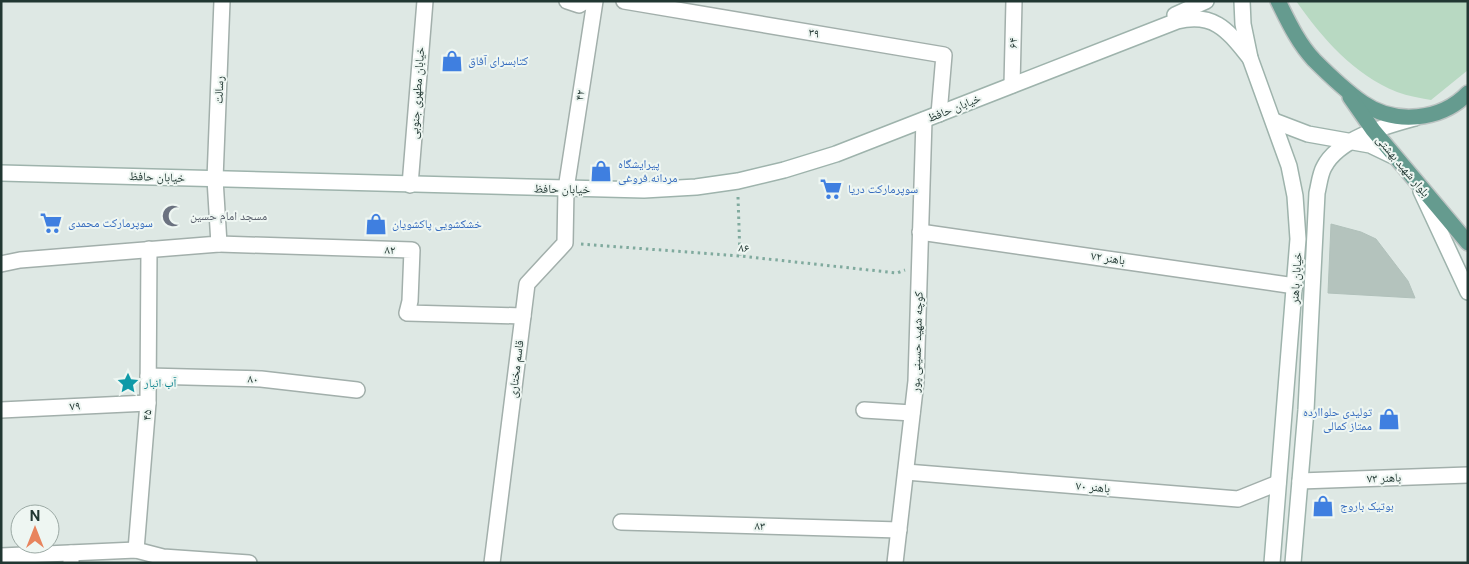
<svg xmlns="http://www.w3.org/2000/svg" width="1469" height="564" viewBox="0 0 1469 564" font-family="'Public Sans','Noto Naskh Arabic',sans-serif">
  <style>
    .green { fill: #b8d9c2 }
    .building { fill: #b4c3bd; stroke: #b1c1bb }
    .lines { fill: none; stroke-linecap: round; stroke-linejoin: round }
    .minor-casing { stroke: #a2afab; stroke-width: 18 }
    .tertiary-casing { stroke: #a2afab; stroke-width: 18 }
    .secondary-casing { stroke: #9eb3ac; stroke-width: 18 }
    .primary-casing { stroke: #bcc3c2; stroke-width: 18 }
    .path { stroke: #80aa9e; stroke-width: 3; stroke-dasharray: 2.5 4; stroke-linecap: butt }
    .minor { stroke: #fff; stroke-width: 15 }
    .tertiary { stroke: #fff; stroke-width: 15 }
    .secondary { stroke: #fff; stroke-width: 15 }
    .primary { stroke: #659b8f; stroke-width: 15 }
    .labels { text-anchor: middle; stroke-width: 4; stroke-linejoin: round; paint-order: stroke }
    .street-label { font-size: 12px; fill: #213732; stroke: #eef6f2 }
    .shop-label { font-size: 12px; fill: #366cbe; stroke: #eef6f2; text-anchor: start }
    .worship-label { font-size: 12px; fill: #5b616d; stroke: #eef6f2; text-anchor: start }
    .culture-label { font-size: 12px; fill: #0d838f; stroke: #eef6f2; text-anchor: start }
  </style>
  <rect width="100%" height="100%" fill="#dee8e4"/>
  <path class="green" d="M1296 1H1468V70L1431 100C1420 98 1408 96 1397 92 1353 74 1323 39 1296 1Z"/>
  <polygon class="building" points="1331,224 1361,232 1376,239 1408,281 1415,298 1328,293"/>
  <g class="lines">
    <g class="minor-casing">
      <g id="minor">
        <polyline points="567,1 579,5 586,1"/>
        <polyline points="624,1 944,55 939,114"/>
        <polyline points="1012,85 1014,1"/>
        <polyline points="920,232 1295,286"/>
        <polyline points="219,244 412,250 410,301 407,313 523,316"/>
        <polyline points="1,264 20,260 219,244 215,179"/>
        <polyline points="148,376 261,379 357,390"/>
        <polyline points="1,410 148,403"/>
        <polyline points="864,410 912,413"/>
        <polyline points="906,472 1238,499 1278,483"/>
        <polyline points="1300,481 1468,475"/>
        <polyline points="621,522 899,530"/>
        <polyline points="136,550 148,403 149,249"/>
        <polyline points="1,556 136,550 163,557 249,563"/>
        <polyline points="492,563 527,284 565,243 566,189 595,1"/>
        <polyline points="895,563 916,381 924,120"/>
      </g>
    </g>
    <g class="tertiary-casing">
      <g id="tertiary">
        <polyline points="215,179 222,1"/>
        <polyline points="410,185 425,1"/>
        <polyline points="71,553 71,563"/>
      </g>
    </g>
    <g class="secondary-casing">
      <g id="secondary">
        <polyline points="1242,1 1243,24 1250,58 1289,166 1295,196 1298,239 1272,563"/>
        <polyline points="1175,15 1206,1"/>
        <polyline points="1274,121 1308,134 1370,145 1395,157"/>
        <path d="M1 173 644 190 696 187 738 181 784 170 836 154 1177 21C1215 12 1228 31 1250 58"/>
        <polyline points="1421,191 1468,292"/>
        <path d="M1293 563 1306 410 1317 193C1319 185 1320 174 1324 167 1339 138 1386 126 1415 118"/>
      </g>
    </g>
    <g class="primary-casing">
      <g id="primary">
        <path d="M1278 1C1288 21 1298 43 1314 60 1328 74 1346 91 1363 103 1395 125 1441 121 1468 93"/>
        <polyline points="1350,97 1373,130 1468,243"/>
      </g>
    </g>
    <g class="path">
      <polyline points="738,197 740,256"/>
      <polyline points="581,244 740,256 897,273 905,270"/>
    </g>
    <use href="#minor" class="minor"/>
    <use href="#tertiary" class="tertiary"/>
    <use href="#secondary" class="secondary"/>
    <use href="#primary" class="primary"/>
  </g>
  <defs>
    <g id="shop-bare" transform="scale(1.725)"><path d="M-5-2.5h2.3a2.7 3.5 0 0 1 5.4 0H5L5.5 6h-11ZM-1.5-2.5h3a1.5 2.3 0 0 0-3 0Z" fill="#3f7fe0" stroke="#eef6f2" stroke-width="2.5" paint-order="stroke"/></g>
    <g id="supermarket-bare" transform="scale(1.725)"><path d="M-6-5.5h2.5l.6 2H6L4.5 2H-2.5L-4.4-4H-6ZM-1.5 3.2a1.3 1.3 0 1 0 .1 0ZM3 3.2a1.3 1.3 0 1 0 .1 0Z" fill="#3f7fe0" stroke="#eef6f2" stroke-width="2.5" paint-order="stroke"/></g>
    <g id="mosque-bare" transform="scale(1.725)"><path d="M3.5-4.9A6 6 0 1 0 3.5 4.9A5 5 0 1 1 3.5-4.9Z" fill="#6b7280" stroke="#eef6f2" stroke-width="2.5" paint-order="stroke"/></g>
    <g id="sight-bare" transform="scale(1.725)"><path d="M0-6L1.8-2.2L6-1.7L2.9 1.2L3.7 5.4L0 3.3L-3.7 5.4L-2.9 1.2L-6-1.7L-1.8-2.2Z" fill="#0f9aa8" stroke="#eef6f2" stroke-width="2.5" paint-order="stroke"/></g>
  </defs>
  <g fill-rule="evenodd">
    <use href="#shop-bare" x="452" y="61"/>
    <use href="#shop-bare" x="601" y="171"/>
    <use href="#supermarket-bare" x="831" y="189"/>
    <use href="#mosque-bare" x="173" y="216"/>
    <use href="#supermarket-bare" x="51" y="223"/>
    <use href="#shop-bare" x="376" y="224"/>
    <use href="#sight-bare" x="128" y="383"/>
    <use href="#shop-bare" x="1389" y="419"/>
    <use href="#shop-bare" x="1323" y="506"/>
  </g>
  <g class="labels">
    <g class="street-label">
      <text transform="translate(814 33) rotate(9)" y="4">۳۹</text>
      <text transform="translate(1013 43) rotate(-89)" y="4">۶۴</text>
      <text transform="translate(219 90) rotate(-88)" y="4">رسالت</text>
      <text transform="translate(417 93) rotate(-86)" y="4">خیابان مطهری جنوبی</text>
      <text transform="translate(580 95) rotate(-81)" y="4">۴۲</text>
      <text transform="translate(954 108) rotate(-22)" y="4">خیابان حافظ</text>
      <text transform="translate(1403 166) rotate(50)" y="4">بلوار شهید بهشتی</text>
      <text transform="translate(157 177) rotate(2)" y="4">خیابان حافظ</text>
      <text transform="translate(562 189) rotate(1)" y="4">خیابان حافظ</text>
      <text transform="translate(744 248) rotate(6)" y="4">۸۶</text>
      <text transform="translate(390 250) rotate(2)" y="4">۸۲</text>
      <text transform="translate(1108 258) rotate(8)" y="4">باهنر ۷۲</text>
      <text transform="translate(1296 278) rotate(-86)" y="4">خیابان باهنر</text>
      <text transform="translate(917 342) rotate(-88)" y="4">کوچه شهید حسینی ‍پور</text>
      <text transform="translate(516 369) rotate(-83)" y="4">قاسم مختاری</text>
      <text transform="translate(253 379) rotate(2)" y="4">۸۰</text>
      <text transform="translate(75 406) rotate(-3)" y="4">۷۹</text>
      <text transform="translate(147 415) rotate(-85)" y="4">۴۵</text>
      <text transform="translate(1384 478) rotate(-2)" y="4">باهنر ۷۳</text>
      <text transform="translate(1093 487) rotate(5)" y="4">باهنر ۷۰</text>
      <text transform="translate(760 526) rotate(2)" y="4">۸۳</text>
    </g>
    <g class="shop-label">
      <text x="468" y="65">کتابسرای آفاق</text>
      <text x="618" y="168">پیرایشگاه<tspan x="618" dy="14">مردانه فروغی</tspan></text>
      <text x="848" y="193">سوپرمارکت دریا</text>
      <text x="68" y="227">سوپرمارکت محمدی</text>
      <text x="392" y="228">خشکشویی پاکشویان</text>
      <text x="1372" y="416" text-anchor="end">تولیدی حلواارده<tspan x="1372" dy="14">ممتاز کمالی</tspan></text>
      <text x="1340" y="510">بوتیک باروج</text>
    </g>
    <g class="worship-label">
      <text x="190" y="220">مسجد امام حسین</text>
    </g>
    <g class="culture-label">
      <text x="144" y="387">آب انبار</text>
    </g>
  </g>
  <rect width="1469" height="564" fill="none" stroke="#213732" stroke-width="5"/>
  <g transform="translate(35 529)"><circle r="24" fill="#eef6f2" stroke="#9caaa5"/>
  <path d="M0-4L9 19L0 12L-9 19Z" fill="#e8845d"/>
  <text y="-8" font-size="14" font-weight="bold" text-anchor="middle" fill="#213732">N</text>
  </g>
</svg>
